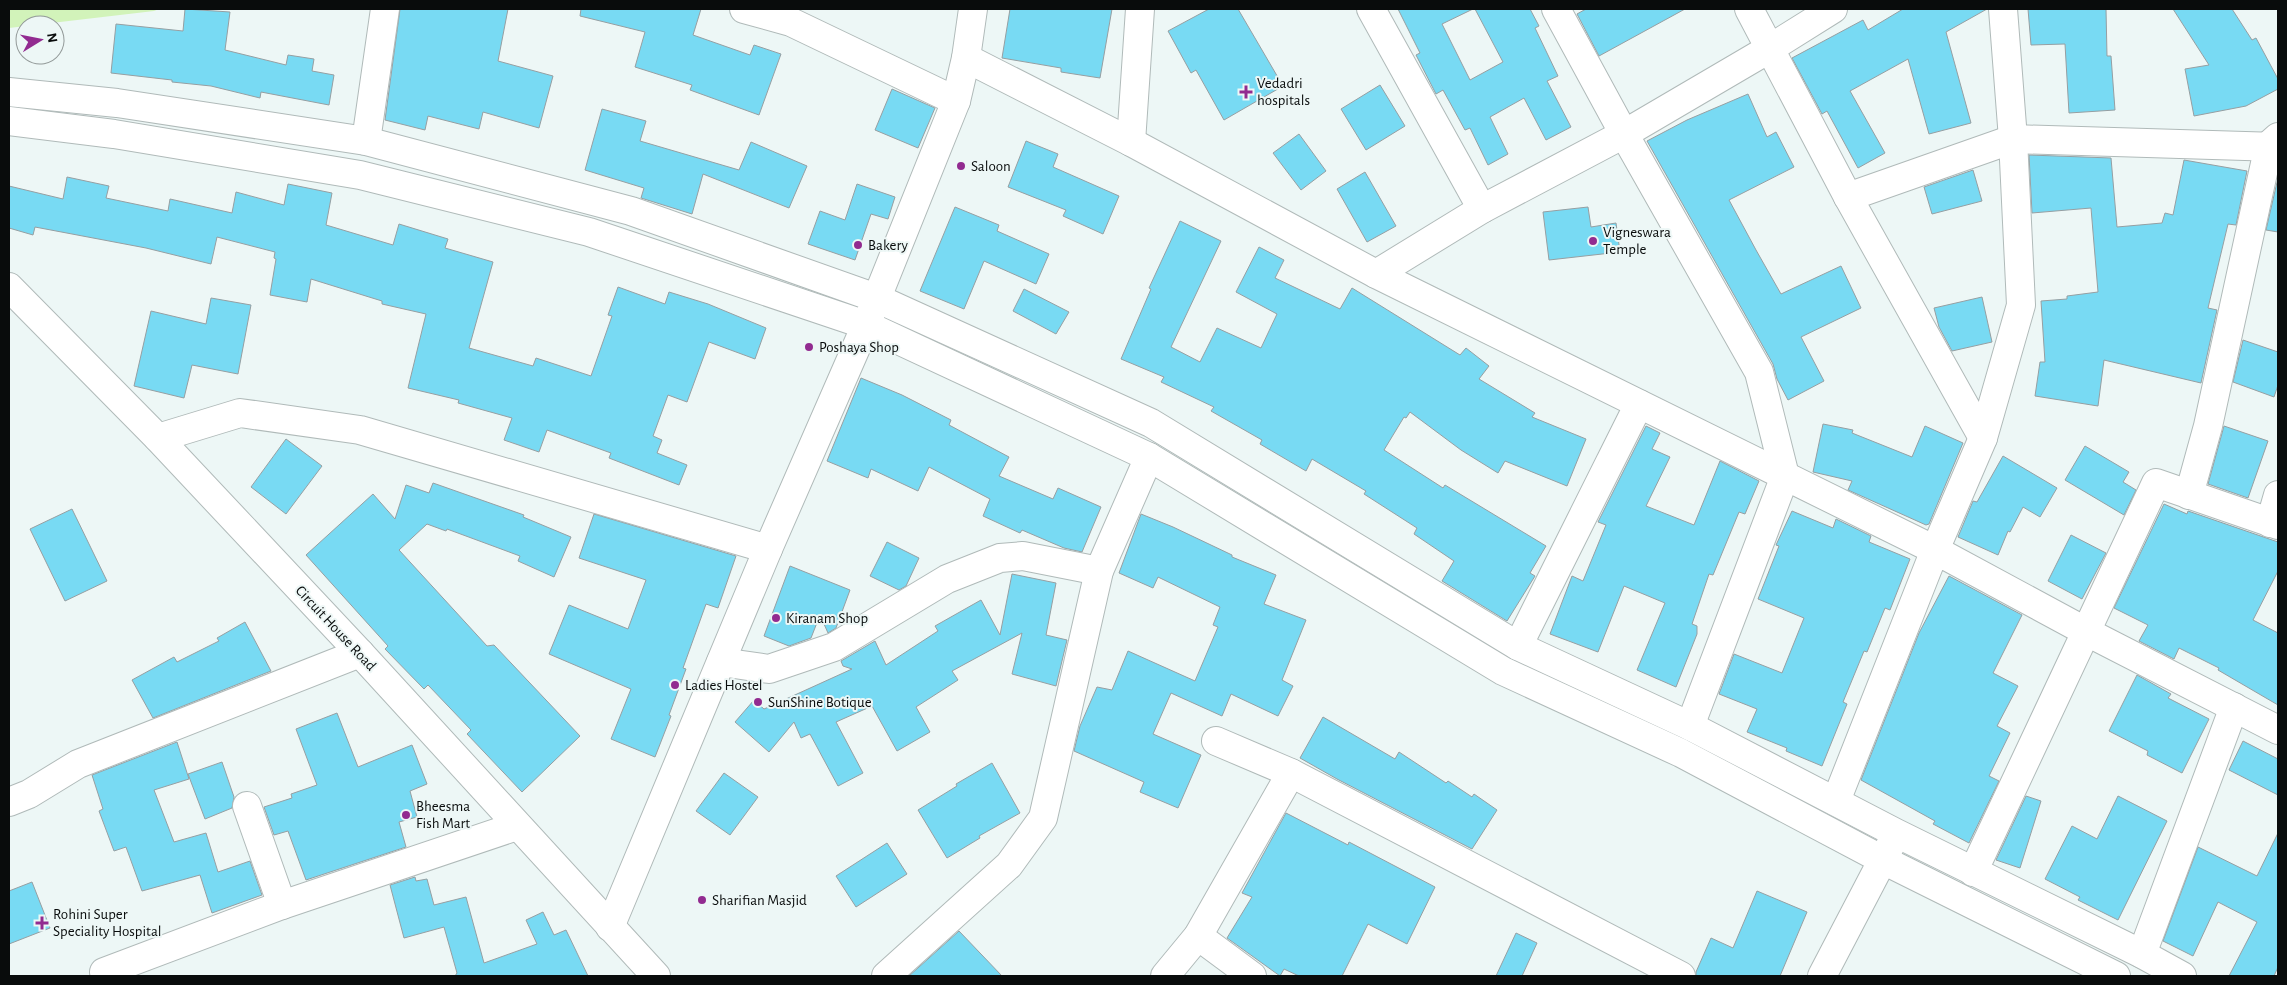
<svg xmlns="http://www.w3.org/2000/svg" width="2287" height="985" viewBox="0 0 2287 985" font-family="'Alegreya Sans',sans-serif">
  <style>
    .green { fill: #d2f3ba }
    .building { fill: #78daf3; stroke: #969fa2 }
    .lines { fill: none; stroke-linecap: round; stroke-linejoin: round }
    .minor-casing { stroke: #b0bab9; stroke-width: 30 }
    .minor { stroke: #fff; stroke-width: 28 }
    .poi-dot { fill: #922b90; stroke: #edf7f6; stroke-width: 2 }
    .labels { text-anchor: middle; stroke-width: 4; stroke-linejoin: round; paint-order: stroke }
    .poi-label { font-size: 15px; fill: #090c0c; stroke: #edf7f6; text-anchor: start }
    .street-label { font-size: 15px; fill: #090c0c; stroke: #edf7f6 }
  </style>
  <rect width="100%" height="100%" fill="#edf7f6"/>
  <polygon class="green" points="9,9 159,9 154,11 9,28"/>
  <g class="building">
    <polygon points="185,9 230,12 225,50 286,65 288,55 314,59 312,71 334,75 329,105 261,92 260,98 211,86 172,82 172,80 111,73 116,24 183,31"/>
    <polygon points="400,9 508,9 498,61 553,76 539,128 483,112 479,129 428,116 425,130 385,120"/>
    <polygon points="581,9 701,9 693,35 750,55 754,45 781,54 759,115 690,90 692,85 635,67 645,32 580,16"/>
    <polygon points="1010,9 1112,9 1100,78 1061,72 1061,68 1002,58"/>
    <polygon points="1209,9 1238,9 1283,86 1224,120 1196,70 1191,73 1168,31"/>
    <polygon points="1398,9 1473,9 1442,24 1470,80 1503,62 1475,9 1530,9 1539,26 1535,28 1558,76 1547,81 1571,127 1546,140 1524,98 1490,117 1508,154 1488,165 1470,128 1465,130 1443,90 1436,94 1416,55 1420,53"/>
    <polygon points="1586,9 1685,9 1599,56 1577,14"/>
    <polygon points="1903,9 1987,9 1946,32 1971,123 1929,134 1908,59 1850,91 1885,153 1858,168 1827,111 1822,114 1792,58 1863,20 1868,30"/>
    <polygon points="2028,9 2106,9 2107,56 2111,56 2115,110 2069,113 2065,44 2031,45"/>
    <polygon points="2173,9 2232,9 2252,40 2256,38 2278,79 2278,89 2246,106 2194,116 2185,69 2209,65"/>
    <polygon points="1380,85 1405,126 1366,150 1341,109"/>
    <polygon points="892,89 935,108 918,148 875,130"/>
    <polygon points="1748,94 1767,137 1776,132 1794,167 1729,200 1756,250 1781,294 1841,266 1861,308 1801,337 1824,381 1788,400 1777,379 1773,364 1647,141 1687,120"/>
    <polygon points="602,109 646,121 640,141 739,170 751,142 807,166 789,208 703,174 692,214 641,198 644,188 585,170"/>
    <polygon points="1299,134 1326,171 1301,190 1273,153"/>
    <polygon points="1026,141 1058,154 1053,167 1119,196 1103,234 1063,216 1066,210 1008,187"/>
    <polygon points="2029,155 2111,158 2117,227 2162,223 2165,213 2173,215 2184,160 2247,171 2236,225 2228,224 2208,308 2217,310 2201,383 2104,360 2098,406 2035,396 2040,362 2045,362 2041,301 2067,299 2067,296 2098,292 2091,208 2032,213"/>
    <polygon points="1973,170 1982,201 1932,214 1924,187"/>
    <polygon points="1365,172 1396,226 1367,242 1337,189"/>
    <polygon points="67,177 109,186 106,198 168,211 170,199 232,213 236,192 284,205 288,184 332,193 326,225 393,245 399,224 448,239 445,248 493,262 469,348 533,366 536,358 591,376 612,316 608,315 618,287 665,304 669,292 708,304 766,328 755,359 709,342 687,402 668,395 653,436 662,440 657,453 687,465 679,485 609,458 611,453 547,430 539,452 504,440 512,418 458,403 459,400 408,388 426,314 382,304 382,301 311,279 307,302 270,295 276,259 274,258 275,252 217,237 211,264 146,248 35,227 33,235 9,228 9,186 63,199"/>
    <polygon points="2278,178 2278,232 2266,230"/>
    <polygon points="857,184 895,197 888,219 871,214 855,260 808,244 820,211 845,220"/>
    <polygon points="955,207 999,225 997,231 1049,254 1036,284 984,261 964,309 920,291"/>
    <polygon points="1588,207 1591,227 1616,223 1620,252 1549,260 1543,212"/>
    <polygon points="1180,221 1221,241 1171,347 1200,362 1217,328 1261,348 1277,314 1236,292 1259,247 1284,260 1275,278 1340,309 1352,288 1460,355 1466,348 1489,366 1479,379 1535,413 1532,417 1586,439 1567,486 1505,461 1498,473 1461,450 1410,412 1406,418 1404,417 1384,450 1443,488 1445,485 1546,546 1530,573 1535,576 1507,621 1442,581 1454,561 1414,534 1417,528 1364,494 1366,491 1312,459 1306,471 1260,444 1262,440 1211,411 1214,407 1161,382 1164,377 1121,359 1151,289 1149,288"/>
    <polygon points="1024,289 1069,312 1056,334 1013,311"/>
    <polygon points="1982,297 1992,342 1952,351 1939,327 1934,308"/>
    <polygon points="211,298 251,305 238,374 192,365 184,398 134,386 151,311 206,324"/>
    <polygon points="2243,340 2278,352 2278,385 2274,397 2233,382"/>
    <polygon points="861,378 902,395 951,420 949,425 1009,457 999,476 1053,499 1058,488 1101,507 1082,552 1064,548 1022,530 1020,533 983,516 990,499 929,467 918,491 871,469 868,478 827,461"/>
    <polygon points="1823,424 1853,430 1852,433 1912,457 1925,426 1963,443 1929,524 1926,525 1848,490 1852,481 1813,472"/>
    <polygon points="1646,426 1660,433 1652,449 1670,457 1646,506 1694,525 1720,461 1759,481 1745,514 1739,512 1713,575 1709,574 1692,624 1697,626 1697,634 1676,687 1637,670 1665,603 1624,586 1598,652 1550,634 1572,576 1583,581 1606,525 1598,522"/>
    <polygon points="2224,426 2268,441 2248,498 2208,484"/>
    <polygon points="286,439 322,466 286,514 251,487"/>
    <polygon points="2085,446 2129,472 2123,482 2136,490 2124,515 2065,480"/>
    <polygon points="2003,456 2057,488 2040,517 2023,507 2010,532 2008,531 1998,555 1958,537 1973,501 1977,502"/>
    <polygon points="433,483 524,515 523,517 571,537 554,577 518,561 520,556 447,529 446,531 427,524 399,550 487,646 494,645 580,736 522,792 467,734 471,730 428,685 424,689 385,649 388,646 306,555 373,494 395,519 406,485 429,493"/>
    <polygon points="2164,504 2187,514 2188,511 2278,542 2278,571 2253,620 2278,633 2278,705 2218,670 2219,668 2179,648 2174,659 2139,641 2148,625 2114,608"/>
    <polygon points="72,509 107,581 65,601 30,529"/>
    <polygon points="1792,511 1833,528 1836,519 1871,536 1869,542 1910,559 1890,610 1885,608 1867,652 1864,651 1843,702 1847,704 1822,766 1786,751 1787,748 1747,732 1757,709 1719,694 1734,654 1782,673 1804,618 1758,599 1779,546 1776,545"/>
    <polygon points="594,514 736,556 718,608 706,604 683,668 686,669 669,715 671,716 655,757 611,739 631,689 549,654 569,605 628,629 646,580 579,558"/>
    <polygon points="1141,514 1173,527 1232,555 1232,557 1276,575 1264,604 1306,620 1282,680 1293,686 1278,716 1231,694 1222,716 1171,693 1153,734 1201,755 1178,808 1140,792 1144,782 1074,751 1080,726 1097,687 1112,690 1128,651 1195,681 1218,627 1213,625 1220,607 1158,577 1153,588 1119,573"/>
    <polygon points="2071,535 2106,553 2082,599 2048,581"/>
    <polygon points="887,542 919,558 906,586 899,590 870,576"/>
    <polygon points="790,566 850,590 836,628 828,633 820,615 811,638 789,646 764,636"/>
    <polygon points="1012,574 1056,583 1046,635 1067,640 1056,686 1012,674 1022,633 952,671 958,680 916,707 930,732 897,751 872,706 836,722 863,773 838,786 810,734 801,738 794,722 769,752 735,722 754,700 764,709 852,669 843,666 841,661 875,641 886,665 938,631 935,626 981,600 1000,635"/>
    <polygon points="1949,576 2022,615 1993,673 2018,686 1997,726 2010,733 1989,776 1999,781 1969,843 1933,824 1935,821 1861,780 1919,633"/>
    <polygon points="245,622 271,671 153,718 132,680 174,657 177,662 219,641 217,638"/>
    <polygon points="2137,675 2171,694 2168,698 2209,719 2182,773 2147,755 2148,751 2109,731"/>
    <polygon points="337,713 358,767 412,745 427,784 410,791 417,817 399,822 406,847 306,880 288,831 274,835 264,807 292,798 291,794 317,785 296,729"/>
    <polygon points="1323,717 1395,759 1399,752 1446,783 1448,781 1472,797 1474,794 1497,810 1472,849 1337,779 1300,758"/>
    <polygon points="2243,741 2278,759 2278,795 2229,770"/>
    <polygon points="177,742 189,779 154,790 174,842 206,833 218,872 250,861 262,895 212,913 200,875 142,891 126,847 114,851 99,811 103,809 92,775"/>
    <polygon points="222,762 234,797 232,808 205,819 188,774"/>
    <polygon points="992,763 1020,813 979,836 980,838 947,858 918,810 957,786 956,784"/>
    <polygon points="724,773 758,797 730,835 696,811"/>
    <polygon points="2026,796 2041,801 2020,868 1996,860"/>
    <polygon points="2118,796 2167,821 2118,920 2078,900 2080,897 2045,879 2072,826 2097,839"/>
    <polygon points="1286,813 1348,845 1349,842 1435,887 1407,944 1368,924 1342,976 1299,976 1284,969 1280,976 1227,938 1252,897 1242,893"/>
    <polygon points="2278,833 2278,967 2274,976 2229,976 2257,922 2218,902 2193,956 2163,941 2198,847 2257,876"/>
    <polygon points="887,843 907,874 856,907 836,876"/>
    <polygon points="415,877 416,881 427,879 434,905 466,897 484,963 537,944 526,920 543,912 554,935 566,930 588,976 455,976 457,973 444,927 404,938 390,885"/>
    <polygon points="32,882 50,928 9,944 9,891"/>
    <polygon points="1757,891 1807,912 1780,976 1696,976 1696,972 1711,938 1733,948"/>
    <polygon points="959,931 1002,976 909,976"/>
    <polygon points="1516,933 1537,943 1522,976 1496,976"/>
  </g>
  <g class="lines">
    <g class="minor-casing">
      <g id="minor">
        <polyline points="744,9 791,22 956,101"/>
        <polyline points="1371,9 1482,209"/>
        <polyline points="1556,9 1624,134 1759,372 1785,476 1690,726"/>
        <polyline points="1749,9 1848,197 1983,438 2021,305 2013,139 2003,9"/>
        <polyline points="966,58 1131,142 1376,274 1935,550 1983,438"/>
        <polyline points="9,92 117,103 366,141 631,211 876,298 1151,423 1518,646 1690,726 1896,833 2142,954 2182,976"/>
        <polyline points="9,121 114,134 360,175 589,232 866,325 1149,457 1503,671 1681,753 1883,860 2116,976"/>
        <polyline points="366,141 385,9"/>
        <polyline points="1131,142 1140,9"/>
        <polyline points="1848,197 2013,139 2278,147"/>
        <polyline points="1376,274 1482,209 1624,134 1769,49 1833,9"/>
        <polyline points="9,287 158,438 360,653 656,976"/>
        <polyline points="158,438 240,413 360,430 768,549"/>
        <polyline points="2189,495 2208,426 2269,145 2278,137"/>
        <polyline points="2270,523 2278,495"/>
        <polyline points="1518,646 1639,404"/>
        <polyline points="721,662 769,669 834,647 947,579 1000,558 1023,556 1099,571"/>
        <polyline points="1216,741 1291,773"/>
        <polyline points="1836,801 1935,550 2085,631 2278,730"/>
        <polyline points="9,802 29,794 78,764 360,653"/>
        <polyline points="247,806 282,905"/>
        <polyline points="1973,872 2156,483 2278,525"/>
        <polyline points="610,927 768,549 866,325 956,101 966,58 973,9"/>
        <polyline points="1198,936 1252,976"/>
        <polyline points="2142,954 2234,707"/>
        <polyline points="104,972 282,905 517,826"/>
        <polyline points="886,976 1009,865 1043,818 1099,571 1149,457"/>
        <polyline points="1165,976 1198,936 1291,773 1681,976"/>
        <polyline points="1822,976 1891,844"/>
      </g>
    </g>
    <use href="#minor" class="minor"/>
  </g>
  <g class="poi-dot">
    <path d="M1243.5 84.5h5v5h5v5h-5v5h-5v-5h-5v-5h5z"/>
    <circle cx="961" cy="166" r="5"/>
    <circle cx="1593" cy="241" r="5"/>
    <circle cx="858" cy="245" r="5"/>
    <circle cx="809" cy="347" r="5"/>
    <circle cx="776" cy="618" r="5"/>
    <circle cx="675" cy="685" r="5"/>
    <circle cx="758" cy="702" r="5"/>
    <circle cx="406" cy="815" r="5"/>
    <circle cx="702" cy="900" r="5"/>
    <path d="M39.5 915.5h5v5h5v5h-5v5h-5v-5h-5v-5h5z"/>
  </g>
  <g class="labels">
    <g class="poi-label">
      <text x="1257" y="88">Vedadri<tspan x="1257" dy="17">hospitals</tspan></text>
      <text x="971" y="171">Saloon</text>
      <text x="1603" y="237">Vigneswara<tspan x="1603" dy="17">Temple</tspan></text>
      <text x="868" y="250">Bakery</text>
      <text x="819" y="352">Poshaya Shop</text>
      <text x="786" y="623">Kiranam Shop</text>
      <text x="685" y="690">Ladies Hostel</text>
      <text x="768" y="707">SunShine Botique</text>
      <text x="416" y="811">Bheesma<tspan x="416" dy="17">Fish Mart</tspan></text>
      <text x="712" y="905">Sharifian Masjid</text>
      <text x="53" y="919">Rohini Super<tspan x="53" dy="17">Speciality Hospital</tspan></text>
    </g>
    <g class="street-label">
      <text transform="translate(336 628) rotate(47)" y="5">Circuit House Road</text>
    </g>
  </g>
  <rect width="2287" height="985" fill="none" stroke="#090c0c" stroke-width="20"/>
  <g transform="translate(40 40) rotate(80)"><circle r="24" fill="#edf7f6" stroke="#929998"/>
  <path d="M0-4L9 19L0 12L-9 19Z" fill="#922b90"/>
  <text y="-8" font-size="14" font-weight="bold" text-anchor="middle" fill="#090c0c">N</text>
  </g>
</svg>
